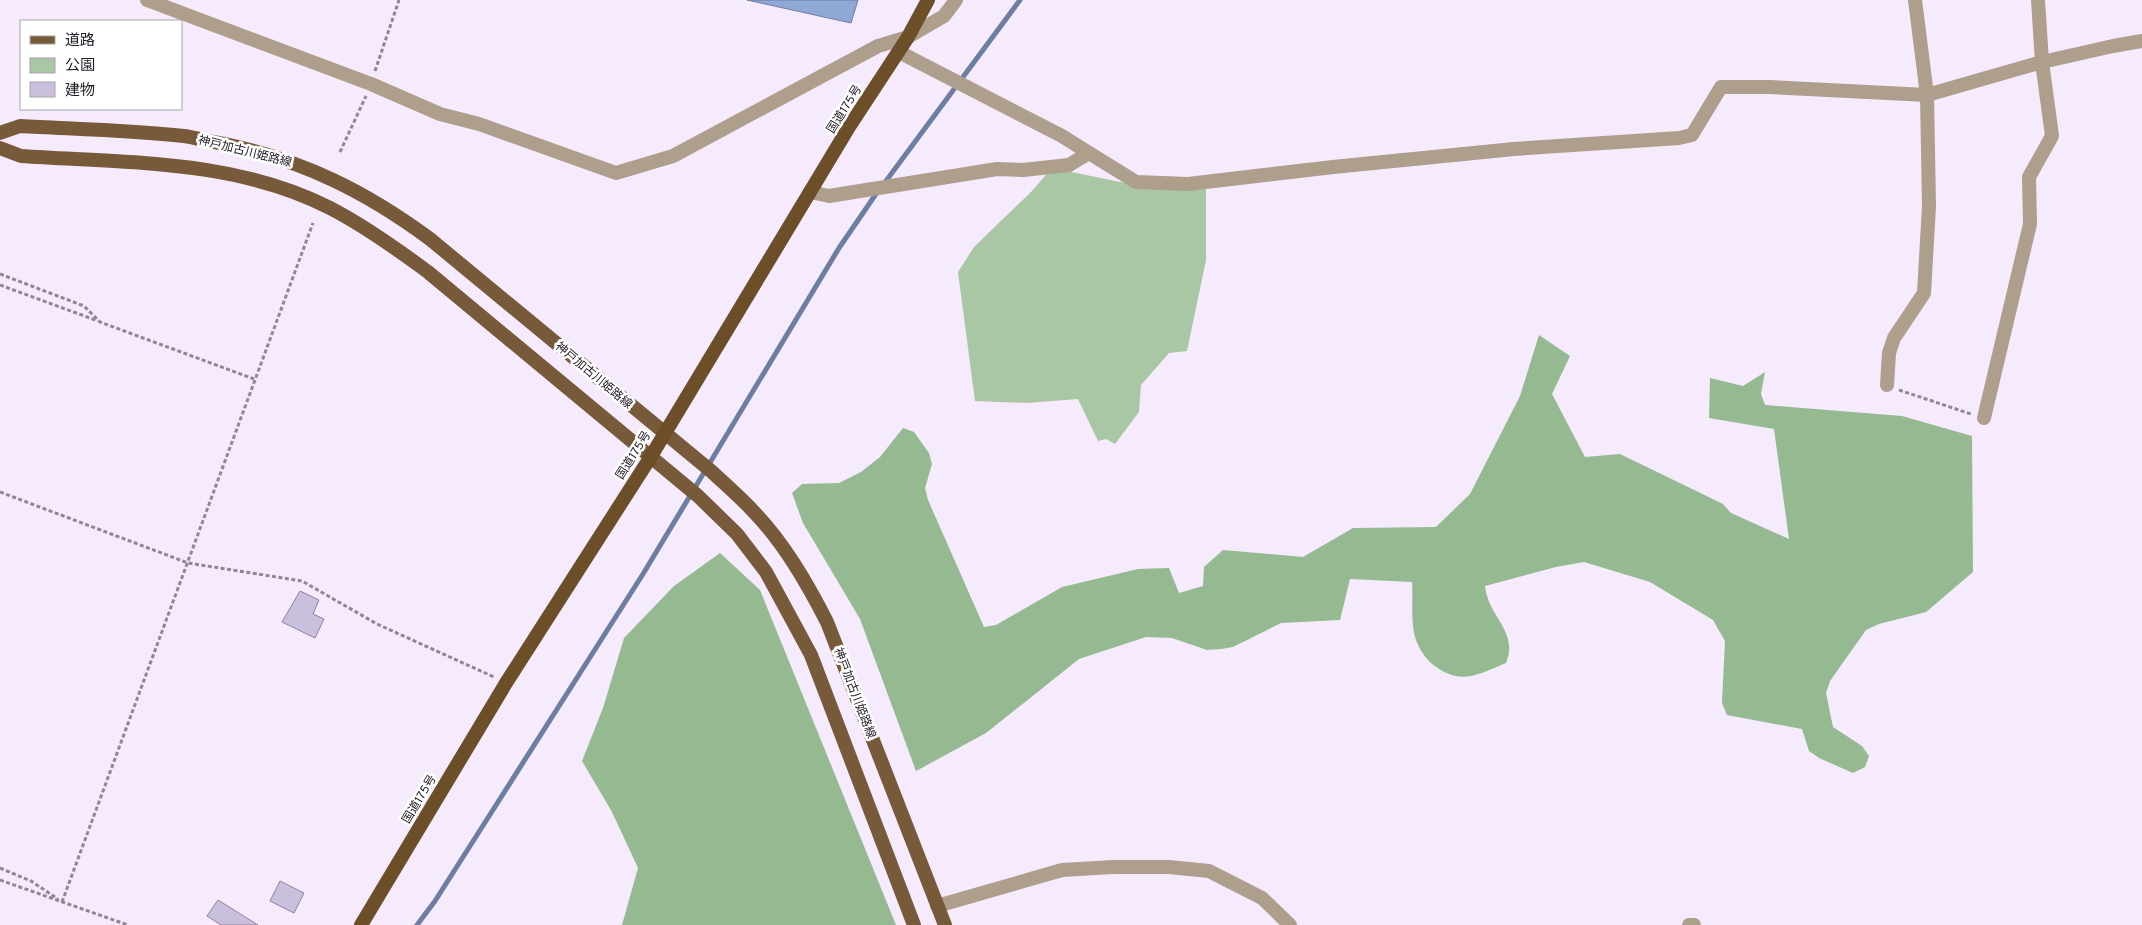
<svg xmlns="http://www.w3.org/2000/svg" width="2142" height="925" viewBox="0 0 2142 925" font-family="Overpass,'Noto Sans JP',sans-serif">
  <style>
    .green { fill: #a9c6a5 }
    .forest { fill: #95ba91 }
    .water { fill: #8fa8d5; stroke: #6e7ea0 }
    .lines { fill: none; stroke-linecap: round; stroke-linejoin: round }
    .stream { stroke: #6e7ea0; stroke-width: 5 }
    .building { fill: #cbbfde; stroke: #8e829f }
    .path { stroke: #908695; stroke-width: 3; stroke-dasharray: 4 2.5; stroke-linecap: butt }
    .minor { stroke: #ae9e8c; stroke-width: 14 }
    .primary { stroke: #765a39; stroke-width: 14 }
    .trunk { stroke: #6c4e29; stroke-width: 14 }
    .labels { text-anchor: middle; stroke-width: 5; stroke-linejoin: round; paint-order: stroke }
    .street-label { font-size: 12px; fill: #221b26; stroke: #fff }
  </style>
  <rect width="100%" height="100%" fill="#f6eafd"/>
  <polygon class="green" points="1052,168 1130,184 1206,188 1206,260 1187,351 1169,353 1141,385 1139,412 1115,444 1106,439 1098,441 1078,399 1027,403 975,401 958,272 974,247 1032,191"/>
  <g class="forest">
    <path d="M1539 335 1570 356 1552 394 1585 457 1620 454 1723 504 1731 513 1789 539 1774 429 1709 418 1710 378 1743 386 1765 372 1761 394 1765 405 1902 416 1972 436 1973 572 1926 612 1879 624 1866 630 1830 681 1826 693 1833 727 1862 746 1869 756 1865 767 1853 773 1819 758 1809 751 1802 729 1727 715 1722 703 1725 641 1713 620 1650 582 1584 562 1556 567 1485 586C1488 617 1519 631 1506 663 1475 676 1459 686 1431 663 1423 656 1416 643 1414 633 1411 617 1413 599 1412 582L1350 579 1340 620 1281 623 1233 647 1221 649 1207 650 1172 638 1146 637 1079 659 986 733 916 771 860 619 803 523 792 493 802 484 839 483 861 472 880 457 903 428 914 432 929 453 932 464 925 488 928 500 984 627 996 625 1062 587 1138 569 1169 568 1179 593 1203 586 1204 567 1223 550 1303 557 1353 528 1436 527 1470 494 1520 396Z"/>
    <polygon points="720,553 760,590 896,925 622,925 638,868 612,812 582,761 603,708 624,638 674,586"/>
  </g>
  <polygon class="water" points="747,0 858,0 851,23"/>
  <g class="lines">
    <g class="stream">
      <polyline points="883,185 1020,0"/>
      <polyline points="417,925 435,901 643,574 839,248 878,191"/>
    </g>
  </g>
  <g class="building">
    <polygon points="300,591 319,600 313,614 324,619 315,638 282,622"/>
    <polygon points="280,881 304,893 294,913 270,901"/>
    <polygon points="218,900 258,925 221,925 207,916"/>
  </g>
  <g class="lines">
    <g class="path">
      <polyline points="375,71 399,0"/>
      <polyline points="340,152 366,96"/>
      <polyline points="0,274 84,306 100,322 254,379"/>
      <polyline points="0,285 98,321"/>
      <polyline points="1899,390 1971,414"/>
      <polyline points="0,492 188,563 302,581 377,624 494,677"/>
      <polyline points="0,868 31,881 58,899"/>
      <polyline points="0,880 128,925"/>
      <polyline points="62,902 313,223"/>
    </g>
    <g class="minor">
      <polyline points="147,0 371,84 440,114 479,124 616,173 673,156 878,46 908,37 944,16 956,0"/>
      <polyline points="899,52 1062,136 1089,153"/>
      <polyline points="810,192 829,196 997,169 1023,170 1069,165 1089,153 1136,182 1188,184 1333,167 1514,149 1679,138 1692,135 1721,87 1770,87 1927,95 2042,62 2113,46 2142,41"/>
      <polyline points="1887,385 1889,353 1894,338 1924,293 1929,206 1927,95 1915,0"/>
      <polyline points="1984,418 2030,224 2029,177 2052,136 2042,62 2038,0"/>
      <polyline points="937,906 1062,870 1113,867 1169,867 1209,871 1262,898 1290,925"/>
      <polyline points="1689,925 1694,925"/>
    </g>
    <g class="primary">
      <path d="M0 133 20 126C75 129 130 130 184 136 197 138 211 142 225 144 304 161 365 191 430 239L711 471C725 484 740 497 753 511 784 543 807 583 827 622L945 925"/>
      <path d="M0 148 21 156C124 163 235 159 330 208 365 226 397 249 428 272L698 496 737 534 766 572 811 655 914 925"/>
    </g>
    <polyline class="trunk" points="361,925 506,683 650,458 849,127 908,37 928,0"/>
  </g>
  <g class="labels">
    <g class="street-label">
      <text transform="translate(844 109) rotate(-58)" y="4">国道175号</text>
      <text transform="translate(245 151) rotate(14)" y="4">神戸加古川姫路線</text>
      <text transform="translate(594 375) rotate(40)" y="4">神戸加古川姫路線</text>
      <text transform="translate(633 455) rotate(-58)" y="4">国道175号</text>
      <text transform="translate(855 693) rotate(69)" y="4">神戸加古川姫路線</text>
      <text transform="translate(419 799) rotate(-59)" y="4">国道175号</text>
    </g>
  </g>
  <rect x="20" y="20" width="162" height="90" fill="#ffffff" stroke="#a7a4a8"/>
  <rect x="30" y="36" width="25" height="8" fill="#765a39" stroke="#a7a4a8"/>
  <text x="65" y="45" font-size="15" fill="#221b26">道路</text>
  <rect x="30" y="58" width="25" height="15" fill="#a9c6a5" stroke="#a7a4a8"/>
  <text x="65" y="70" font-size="15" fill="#221b26">公園</text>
  <rect x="30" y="82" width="25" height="15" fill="#cbbfde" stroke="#a7a4a8"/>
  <text x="65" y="95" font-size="15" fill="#221b26">建物</text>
</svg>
